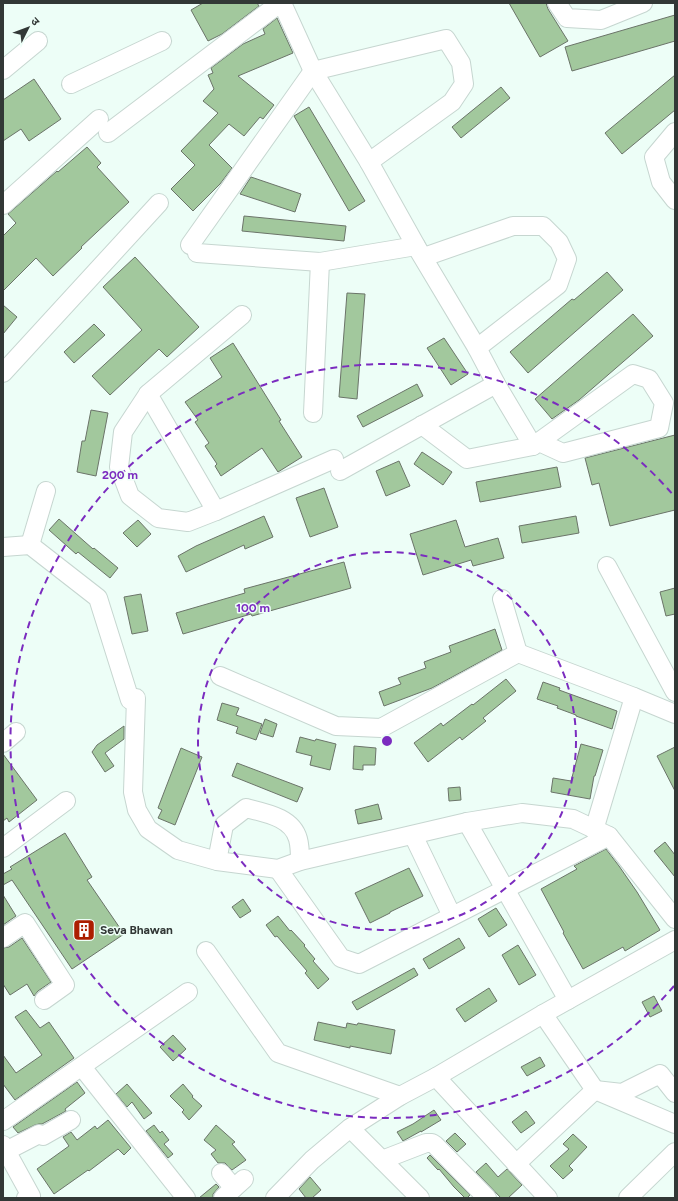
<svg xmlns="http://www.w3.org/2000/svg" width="678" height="1201" viewBox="0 0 678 1201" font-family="Figtree,'Noto Sans Devanagari',sans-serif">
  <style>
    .building { fill: #a2c89d; stroke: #6b7469 }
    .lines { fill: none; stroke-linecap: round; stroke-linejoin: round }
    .minor-casing { stroke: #c6d6d0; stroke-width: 20 }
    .minor { stroke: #fff; stroke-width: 18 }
    .ring { fill: none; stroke: #7b2cbf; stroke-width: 2; stroke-dasharray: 7 5 }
    .labels { text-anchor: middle; stroke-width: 3; stroke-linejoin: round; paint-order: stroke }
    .poi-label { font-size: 12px; font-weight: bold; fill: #323836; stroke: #edfef7; text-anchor: start }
    .centre { fill: #7b2cbf; stroke: #edfef7; stroke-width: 2 }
    .ring-label { font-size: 12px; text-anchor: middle; font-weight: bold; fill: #7b2cbf; stroke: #edfef7; stroke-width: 3; stroke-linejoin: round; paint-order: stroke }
  </style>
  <rect width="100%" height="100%" fill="#edfef7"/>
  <g class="building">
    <polygon points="203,3 257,3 259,6 222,34 208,41 191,10"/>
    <polygon points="509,3 546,3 548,9 568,41 540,57"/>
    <polygon points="675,15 675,41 572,71 565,47"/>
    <polygon points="277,18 293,53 238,76 274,105 263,119 260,117 244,136 229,124 209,145 232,168 220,184 193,211 171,189 195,165 181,151 218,113 203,101 214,89 208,75 213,73 211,68 243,44 265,34 263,29"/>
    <polygon points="675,75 675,110 622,154 605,133"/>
    <polygon points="34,79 61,119 29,141 21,129 3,141 3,100"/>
    <polygon points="501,87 510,98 461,138 452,127"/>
    <polygon points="309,107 365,201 349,211 294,116"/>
    <polygon points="87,147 101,163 97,167 129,202 81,247 82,248 53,276 36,258 3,291 3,236 16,223 8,214 57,171 58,172"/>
    <polygon points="251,177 301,194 295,212 240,194"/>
    <polygon points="244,216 346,226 344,241 242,231"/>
    <polygon points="135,257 199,327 167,357 159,349 110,395 92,376 142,330 103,287"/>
    <polygon points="607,272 623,290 528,373 510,352 572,299 574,300"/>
    <polygon points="347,293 365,294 357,399 339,397"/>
    <polygon points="3,305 17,317 3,334"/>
    <polygon points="633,314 653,336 579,400 552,419 535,399"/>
    <polygon points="94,324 105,335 74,363 64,352"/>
    <polygon points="444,338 468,374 451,385 427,348"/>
    <polygon points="233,343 281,420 279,421 302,457 278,472 262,448 221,476 215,466 217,464 205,446 209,443 195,422 198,420 185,402 222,377 210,358"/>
    <polygon points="417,384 423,396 363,427 357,416"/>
    <polygon points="91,410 108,413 96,476 77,472 82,441 85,441"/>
    <polygon points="675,435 675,510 610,526 599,483 592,485 585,458"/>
    <polygon points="422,452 452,472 443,485 414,464"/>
    <polygon points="399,461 410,486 386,496 376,471"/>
    <polygon points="557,467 561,487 480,502 476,482"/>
    <polygon points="324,488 338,527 310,537 296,498"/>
    <polygon points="264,516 273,537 245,549 244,545 186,572 178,556 196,546"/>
    <polygon points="576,516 579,533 522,543 519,526"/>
    <polygon points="59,519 93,549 94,548 118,568 110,578 78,552 76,554 49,530"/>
    <polygon points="138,520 151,534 137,547 123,533"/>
    <polygon points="456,520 465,547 498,538 504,558 473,566 471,560 423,575 410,534"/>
    <polygon points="344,562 351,588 252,616 251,614 183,634 176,613 245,593 244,589"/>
    <polygon points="675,588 675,614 666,616 660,592"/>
    <polygon points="141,594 148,631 132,634 124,597"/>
    <polygon points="495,629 502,650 432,688 384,706 379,692 401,684 398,678 426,668 424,662 451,652 449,646"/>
    <polygon points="506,679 516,691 483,718 486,721 462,740 460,737 428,762 414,743 441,723 443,726 472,704 473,705"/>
    <polygon points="543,682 560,688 559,690 617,711 612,729 576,716 576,715 557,708 558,706 537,699"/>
    <polygon points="222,703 239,708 236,715 262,724 256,740 236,733 238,727 217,720"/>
    <polygon points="265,719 277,724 273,737 260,733"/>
    <polygon points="124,726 124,739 105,753 114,766 105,772 92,752 97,745"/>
    <polygon points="300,737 315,741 316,739 336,744 330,770 310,765 312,756 296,752"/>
    <polygon points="581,744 603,750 595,776 594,776 590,799 551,792 553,778 571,781"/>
    <polygon points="354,746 376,748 375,765 363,765 363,770 353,769"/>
    <polygon points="675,747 675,791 657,756"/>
    <polygon points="181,748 202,757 175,825 158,818 162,810 158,808"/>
    <polygon points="3,754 37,800 9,822 7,818 3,821"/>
    <polygon points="237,763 303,788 297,802 232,776"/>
    <polygon points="460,787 461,800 449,801 448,788"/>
    <polygon points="378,804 382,819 358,824 355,810"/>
    <polygon points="65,833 92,877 87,880 124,934 72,969 12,880 3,885 3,874 12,869 10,867"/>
    <polygon points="665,842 675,855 675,877 654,851"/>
    <polygon points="606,849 619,866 637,892 660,930 625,951 623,947 583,969 563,933 564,932 541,889 577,869 574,866"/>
    <polygon points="409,868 423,896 390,912 390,913 370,923 355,893"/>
    <polygon points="3,895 16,916 3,925"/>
    <polygon points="243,899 251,911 240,918 232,907"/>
    <polygon points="496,908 507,925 489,937 478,919"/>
    <polygon points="278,916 290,931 291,930 305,945 304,946 315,959 313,961 329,979 318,989 305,973 307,971 277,936 275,937 266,925"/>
    <polygon points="22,938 51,982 38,991 34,996 27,984 10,995 3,984 3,948 9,947"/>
    <polygon points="459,938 465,948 429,969 423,959"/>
    <polygon points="518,945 536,975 519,985 502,955"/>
    <polygon points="414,968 418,975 396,988 357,1010 352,1002"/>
    <polygon points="489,988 497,1001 465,1022 456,1009"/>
    <polygon points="654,996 662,1011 650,1017 642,1002"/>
    <polygon points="26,1010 40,1028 49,1022 74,1058 15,1100 3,1084 3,1055 16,1073 42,1055 15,1017"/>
    <polygon points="318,1022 346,1028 347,1023 357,1025 358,1023 395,1030 391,1054 350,1046 350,1048 314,1040"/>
    <polygon points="173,1035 186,1049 173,1061 160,1047"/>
    <polygon points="540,1057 545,1066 527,1076 521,1067"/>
    <polygon points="77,1082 85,1093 65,1109 66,1111 42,1124 39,1124 35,1125 18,1133 13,1127"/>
    <polygon points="127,1084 152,1113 144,1119 132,1102 127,1107 116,1094"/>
    <polygon points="183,1084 193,1096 192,1097 202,1106 189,1120 182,1112 184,1110 170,1096"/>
    <polygon points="434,1110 441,1120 421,1132 421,1131 403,1141 397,1132 413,1124"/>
    <polygon points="526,1111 535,1123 521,1133 512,1122"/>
    <polygon points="108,1120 131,1148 124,1155 118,1149 89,1171 88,1170 54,1194 37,1169 69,1146 63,1137 71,1132 77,1140 95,1126 97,1129"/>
    <polygon points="154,1125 160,1133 162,1131 169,1140 164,1144 173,1154 168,1158 146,1131"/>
    <polygon points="216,1125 235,1142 232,1144 246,1160 232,1170 225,1163 218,1163 211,1154 216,1150 204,1140"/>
    <polygon points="455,1133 466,1144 457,1152 446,1141"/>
    <polygon points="573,1134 587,1147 569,1166 573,1170 563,1179 550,1166 569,1149 563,1144"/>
    <polygon points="430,1155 470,1195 467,1198 465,1198 454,1187 439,1169 438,1170 427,1158"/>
    <polygon points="486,1163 498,1177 507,1169 522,1185 508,1198 501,1198 476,1172"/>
    <polygon points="310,1177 321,1190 312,1198 306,1198 299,1189"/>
    <polygon points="216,1184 219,1187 213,1194 213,1198 199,1198"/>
  </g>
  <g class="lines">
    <g class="minor-casing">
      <g id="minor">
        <polyline points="282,3 313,71 369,162 416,246 477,348 496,384 533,446"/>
        <polyline points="557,3 567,18 601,20 643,3"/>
        <polyline points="3,70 38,41"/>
        <polyline points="71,84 162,41"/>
        <polyline points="675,132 654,157 661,182 675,200"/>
        <polyline points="108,133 280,3"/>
        <polyline points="3,205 99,119"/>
        <polyline points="190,245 313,71 446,39 461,63 464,84 452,102 369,162"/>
        <polyline points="197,253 320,262 416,246"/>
        <polyline points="424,257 513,226 543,226 559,242 567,259 558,285 477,348"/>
        <polyline points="242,315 148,394 123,432 119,467 130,496 158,518 188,522 216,511 334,459"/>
        <polyline points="3,373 159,203"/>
        <polyline points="148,394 216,511"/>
        <polyline points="313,413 320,262"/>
        <polyline points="422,425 467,459 533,446 633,374 649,379 664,403 659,428 563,453 539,442"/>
        <polyline points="340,471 496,384"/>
        <polyline points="30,545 46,491"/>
        <polyline points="3,547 30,545 98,598 130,700"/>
        <polyline points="607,566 675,692"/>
        <polyline points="502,599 518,653"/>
        <polyline points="220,676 336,726 381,728 518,653 634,697 675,714"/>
        <polyline points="136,698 133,792 137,810 148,829 178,850 217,861 278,869 300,861 467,822 522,813 573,819 609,836 675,919"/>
        <polyline points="3,743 16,732"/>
        <polyline points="467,822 568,1000"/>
        <polyline points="594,830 634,697"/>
        <polyline points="413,835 452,916"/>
        <polyline points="3,848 66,801"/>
        <path d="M217 861 224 825 246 808C265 813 292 817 298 839 300 846 300 854 300 861"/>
        <polyline points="278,869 341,958 359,964 609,836"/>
        <polyline points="3,938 25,923 65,985 44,1000"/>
        <polyline points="206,951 278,1053 400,1096"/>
        <polyline points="543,1014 595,1090 675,1124"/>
        <polyline points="82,1067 186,1198"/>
        <polyline points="436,1077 548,1198"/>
        <polyline points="3,1121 188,992"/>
        <polyline points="350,1128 420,1198"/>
        <polyline points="3,1145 31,1196 26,1198"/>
        <polyline points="6,1151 39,1134 43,1136 71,1120"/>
        <polyline points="382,1160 426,1143 432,1143 435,1145 487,1198"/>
        <polyline points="516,1164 595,1090 622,1093 660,1074 675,1093"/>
        <polyline points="221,1173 234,1188"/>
        <polyline points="223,1198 244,1179"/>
        <polyline points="275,1198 312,1160 350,1128 400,1096 436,1077 543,1014 675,940"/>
        <polyline points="628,1198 675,1152"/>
      </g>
    </g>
    <use href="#minor" class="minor"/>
  </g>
  <g class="ring">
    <circle cx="387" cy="741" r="189"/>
    <path d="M674 986A377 377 0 1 1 674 496"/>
  </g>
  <defs>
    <g id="building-square" transform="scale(1.15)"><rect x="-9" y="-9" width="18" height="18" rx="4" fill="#ac1e00" stroke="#edfef7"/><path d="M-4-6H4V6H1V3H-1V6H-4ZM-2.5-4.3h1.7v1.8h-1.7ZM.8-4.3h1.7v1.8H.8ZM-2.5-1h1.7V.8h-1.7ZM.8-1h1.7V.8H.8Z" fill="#fff"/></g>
  </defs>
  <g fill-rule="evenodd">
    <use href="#building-square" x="84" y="930"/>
  </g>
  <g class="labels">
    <g class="poi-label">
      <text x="100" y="934">Seva Bhawan</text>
    </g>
  </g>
  <circle cx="387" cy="741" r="6" class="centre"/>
  <g class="ring-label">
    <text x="120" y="479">200 m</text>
    <text x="253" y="612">100 m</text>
  </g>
  <rect width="678" height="1201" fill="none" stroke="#323836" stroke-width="8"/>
  <g transform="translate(28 28) rotate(48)" stroke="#edfef7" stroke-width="3" paint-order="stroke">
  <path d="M0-3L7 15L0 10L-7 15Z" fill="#323836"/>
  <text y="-6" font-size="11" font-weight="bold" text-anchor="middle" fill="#323836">उ</text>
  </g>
</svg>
